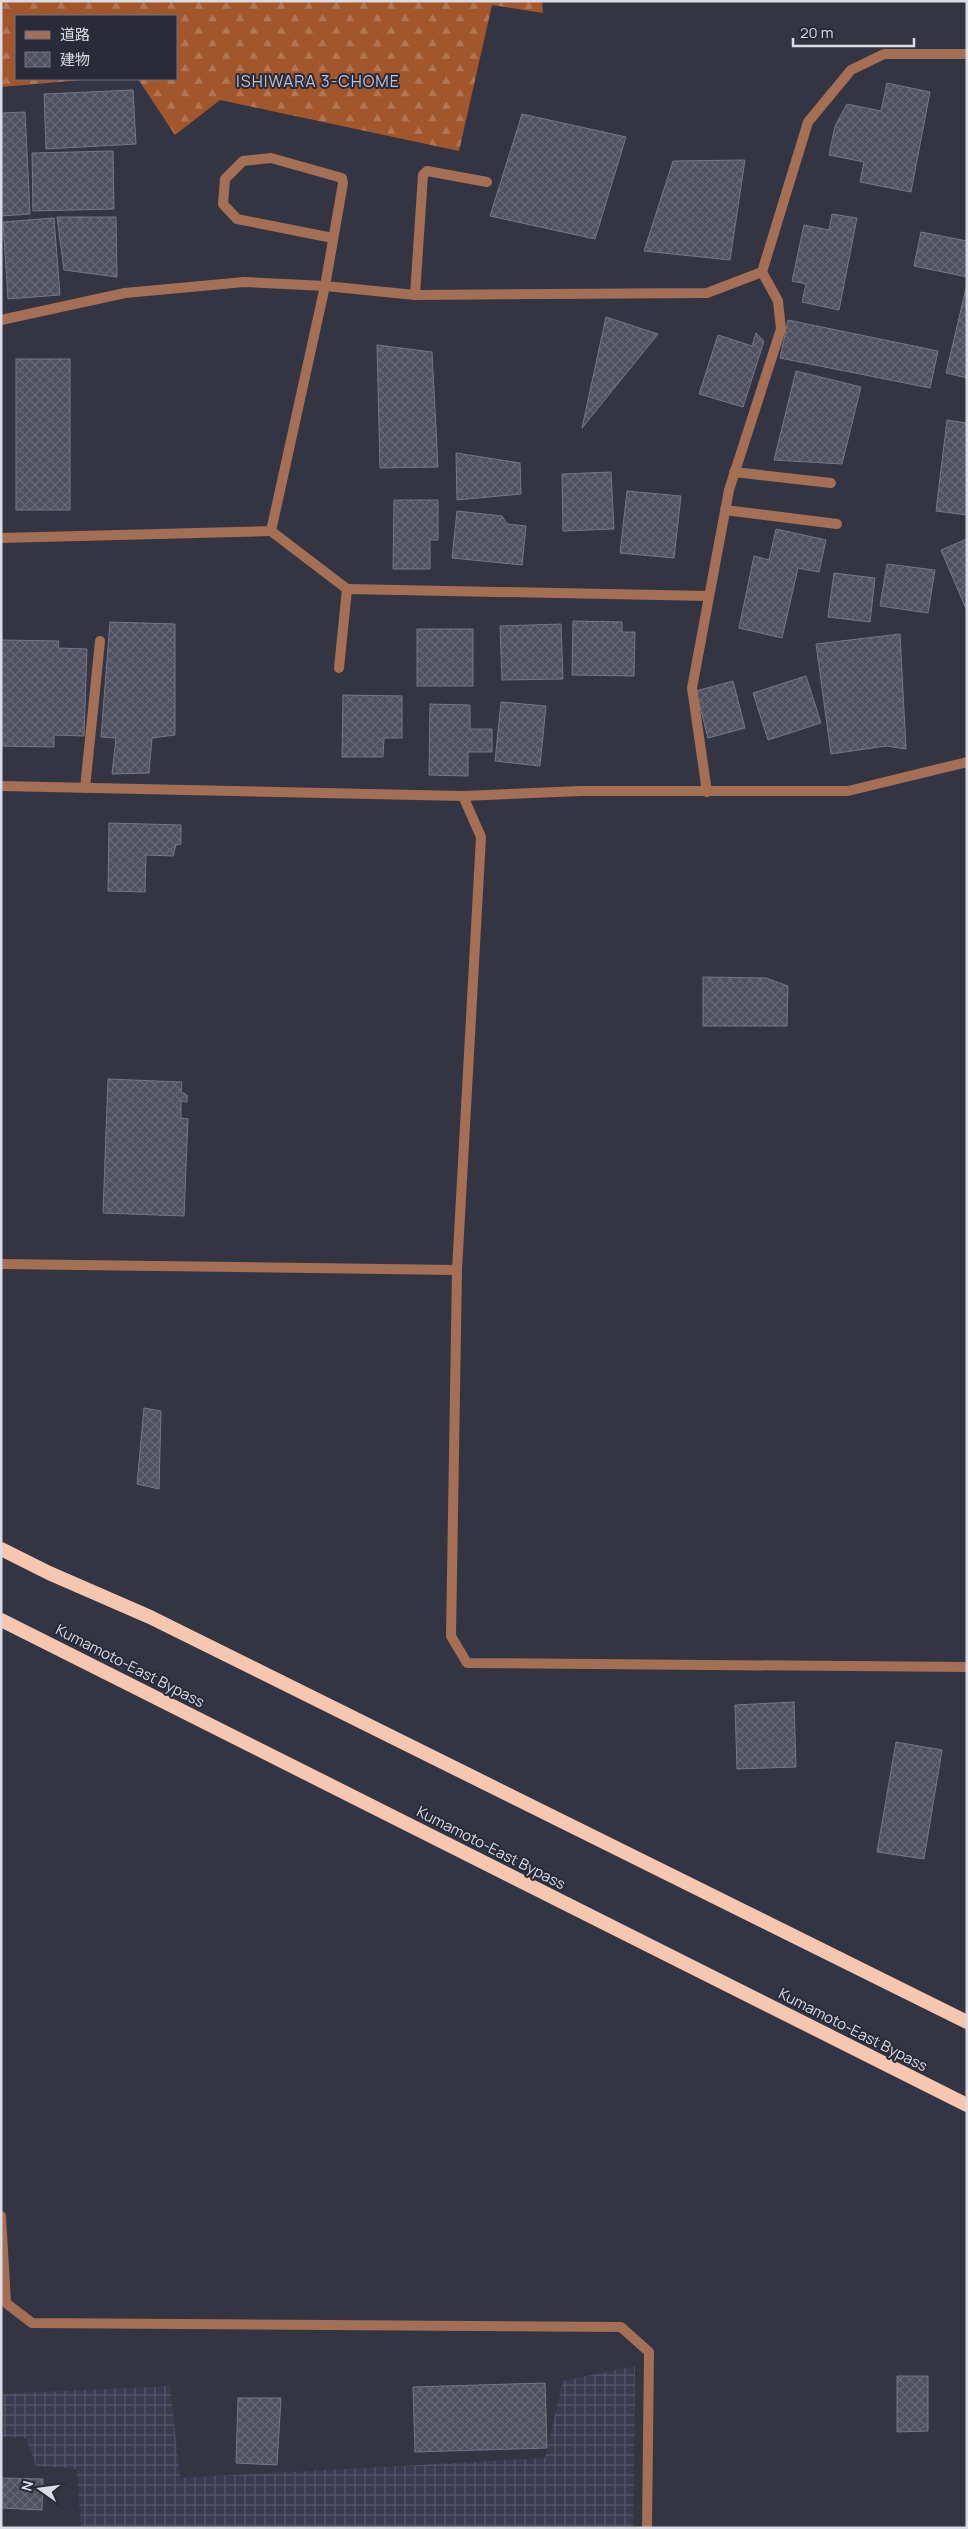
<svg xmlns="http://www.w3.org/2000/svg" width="968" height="2529" viewBox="0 0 968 2529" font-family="Manrope,'Noto Sans JP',sans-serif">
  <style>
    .industrial { fill: url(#industrial-grid) }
    .forest { fill: url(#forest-firs) }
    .building { fill: url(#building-cross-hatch); stroke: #757687 }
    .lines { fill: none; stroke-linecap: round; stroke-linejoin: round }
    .service { stroke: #a46f54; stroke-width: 10 }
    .minor { stroke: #a46f54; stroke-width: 10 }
    .trunk { stroke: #f5c6b0; stroke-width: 14 }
    .labels { text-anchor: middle; stroke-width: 4; stroke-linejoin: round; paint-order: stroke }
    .street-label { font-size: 15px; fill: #dbdce5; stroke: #2a2b39 }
    .neighbourhood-label { font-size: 16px; letter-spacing: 1px; fill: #c0c2d4; stroke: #2a2b39 }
  </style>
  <defs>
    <pattern id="industrial-grid" width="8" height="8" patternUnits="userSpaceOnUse" patternTransform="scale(1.25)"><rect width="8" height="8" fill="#3a3b50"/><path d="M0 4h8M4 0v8" fill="none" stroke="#565769"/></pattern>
    <pattern id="forest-firs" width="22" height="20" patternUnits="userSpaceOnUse" patternTransform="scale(1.25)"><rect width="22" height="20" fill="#a2562b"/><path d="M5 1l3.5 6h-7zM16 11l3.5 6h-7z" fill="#b27654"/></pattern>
    <pattern id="building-cross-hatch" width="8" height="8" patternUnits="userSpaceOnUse" patternTransform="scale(1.25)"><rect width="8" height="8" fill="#4f5060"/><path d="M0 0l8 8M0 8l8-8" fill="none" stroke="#686977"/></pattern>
  </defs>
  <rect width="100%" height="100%" fill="#343543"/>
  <polygon class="industrial" points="635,2366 633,2528 81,2528 77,2469 36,2466 26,2438 1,2437 1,2394 170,2386 180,2478 545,2458 563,2381"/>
  <polygon class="forest" points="1,1 542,1 543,13 492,5 459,151 220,100 175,135 138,79 176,79 176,16 16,16 16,79 94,79 1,87"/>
  <g class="building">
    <polygon points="887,83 930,92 911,192 860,182 864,162 829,155 835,126 847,104 881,111"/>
    <polygon points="133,90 136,144 46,149 44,94"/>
    <polygon points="25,112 30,214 1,216 1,113"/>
    <polygon points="522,114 626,137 595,239 490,216"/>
    <polygon points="113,151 114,209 33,211 32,153"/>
    <polygon points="745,160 730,260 644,251 673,161"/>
    <polygon points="832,214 857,218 839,310 802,302 806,284 792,281 804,225 829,230"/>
    <polygon points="57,217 116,217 117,277 64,270"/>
    <polygon points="54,218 60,295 8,299 3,222"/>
    <polygon points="921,232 967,241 967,277 914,266"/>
    <polygon points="967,284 967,378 946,373"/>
    <polygon points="606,317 658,334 582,428"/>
    <polygon points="788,320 938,351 930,388 780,358"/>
    <polygon points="756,333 764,341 743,407 699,394 718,335 752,346"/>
    <polygon points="377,345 432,352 438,467 380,468"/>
    <rect x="16" y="359" width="54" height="151"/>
    <polygon points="796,371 861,387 842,464 774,460"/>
    <polygon points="947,420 967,423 967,515 936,511"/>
    <polygon points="456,453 520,463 521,494 457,500"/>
    <polygon points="611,472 614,529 563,531 562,474"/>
    <polygon points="627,491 681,496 674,558 620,553"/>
    <polygon points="394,500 438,500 438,540 430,540 430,569 393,569"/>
    <polygon points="457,511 502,516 507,524 526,526 522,565 452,558"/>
    <polygon points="776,529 826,540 819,572 798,568 782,638 739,628 754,556 769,560"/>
    <polygon points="967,539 967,611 941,550"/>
    <polygon points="887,564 935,570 928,613 880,606"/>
    <polygon points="834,573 875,578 870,622 828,617"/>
    <polygon points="573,621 622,622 622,632 635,632 634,676 572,675"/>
    <polygon points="110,622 175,624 175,735 152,738 149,773 112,774 116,738 101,737"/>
    <polygon points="561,624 563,679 502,680 500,626"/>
    <rect x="417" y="629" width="56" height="57"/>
    <polygon points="900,634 906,749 886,746 831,754 816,644"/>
    <polygon points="1,640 59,641 58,648 87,649 84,736 54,735 54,747 1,746"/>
    <polygon points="806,676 821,723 768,740 753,693"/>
    <polygon points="733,681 745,728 708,738 696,691"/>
    <polygon points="343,695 402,696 402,738 384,738 383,757 342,757"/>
    <polygon points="501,702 546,706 540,766 495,761"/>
    <polygon points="430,704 470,705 470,729 492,729 492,752 468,752 468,776 429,775"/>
    <polygon points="109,823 181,825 181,844 176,845 173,856 146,855 145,892 108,891"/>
    <polygon points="703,977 766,978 788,986 787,1026 703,1026"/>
    <polygon points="108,1079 182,1082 181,1092 187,1095 187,1102 181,1101 181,1118 188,1119 184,1216 103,1213"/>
    <polygon points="144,1408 161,1411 159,1489 137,1484"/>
    <polygon points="794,1702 796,1767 737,1769 735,1705"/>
    <polygon points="896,1742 942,1750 924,1859 877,1852"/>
    <polygon points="897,2376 928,2376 928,2431 897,2432"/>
    <polygon points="545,2383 547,2448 415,2452 413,2387"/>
    <polygon points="238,2398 281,2398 277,2465 236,2463"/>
    <polygon points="2,2478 43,2479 42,2510 1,2508"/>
  </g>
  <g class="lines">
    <g class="service">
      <polyline points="325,286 343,183 342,178 271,158 243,161 225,179 223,204 237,219 333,238"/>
      <polyline points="415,295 423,175 427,171 487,182"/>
      <polyline points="734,472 831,483"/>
      <polyline points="725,510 837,524"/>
      <polyline points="85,788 100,641 88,759"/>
    </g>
    <g class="minor">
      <polyline points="1,320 125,293 244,282 325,286 415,295 707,293 762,272"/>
      <polyline points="271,531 347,589 339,668"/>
      <polyline points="1,538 271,531 325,286"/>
      <polyline points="347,589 709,596"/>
      <polyline points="1,786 463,796 581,791 848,791 967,762"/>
      <polyline points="707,792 692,688 729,490 781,329 778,301 762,272 808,122 851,70 884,54 967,54"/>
      <polyline points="463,796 481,837 457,1270 451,1636 467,1663 967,1667"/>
      <polyline points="1,1264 457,1270"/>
      <polyline points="1,2216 6,2303 32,2323 621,2327 649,2352 647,2528"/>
    </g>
    <g class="trunk">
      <polyline points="1,1549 49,1573 150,1617 967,2022"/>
      <polyline points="1,1620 967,2105"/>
    </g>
  </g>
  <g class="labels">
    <g class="street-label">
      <text transform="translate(130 1666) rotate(27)" y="5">Kumamoto-East Bypass</text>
      <text transform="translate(491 1848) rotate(27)" y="5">Kumamoto-East Bypass</text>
      <text transform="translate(853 2030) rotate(27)" y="5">Kumamoto-East Bypass</text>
    </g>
    <g class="neighbourhood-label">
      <text x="318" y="87">ISHIWARA 3-CHOME</text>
    </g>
  </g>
  <rect width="968" height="2529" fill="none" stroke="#dbdce5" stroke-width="5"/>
  <rect x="15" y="15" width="162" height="65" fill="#2a2b39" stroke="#71727e"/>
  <rect x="25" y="31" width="25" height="8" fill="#a46f54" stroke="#71727e"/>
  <text x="60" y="40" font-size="15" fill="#dbdce5">道路</text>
  <rect x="25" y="52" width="25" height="15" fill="url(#building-cross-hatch)" stroke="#71727e"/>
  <text x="60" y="65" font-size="15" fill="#dbdce5">建物</text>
  <g transform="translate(40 2489) rotate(284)" stroke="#2a2b39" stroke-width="4" paint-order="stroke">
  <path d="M0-4L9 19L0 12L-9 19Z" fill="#dbdce5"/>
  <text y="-8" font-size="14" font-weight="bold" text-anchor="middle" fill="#dbdce5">N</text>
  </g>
  <path d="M793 38v8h121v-8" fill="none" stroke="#dbdce5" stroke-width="2.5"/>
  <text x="800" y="38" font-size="15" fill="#dbdce5" stroke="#2a2b39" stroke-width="4" paint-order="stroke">20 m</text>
</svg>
